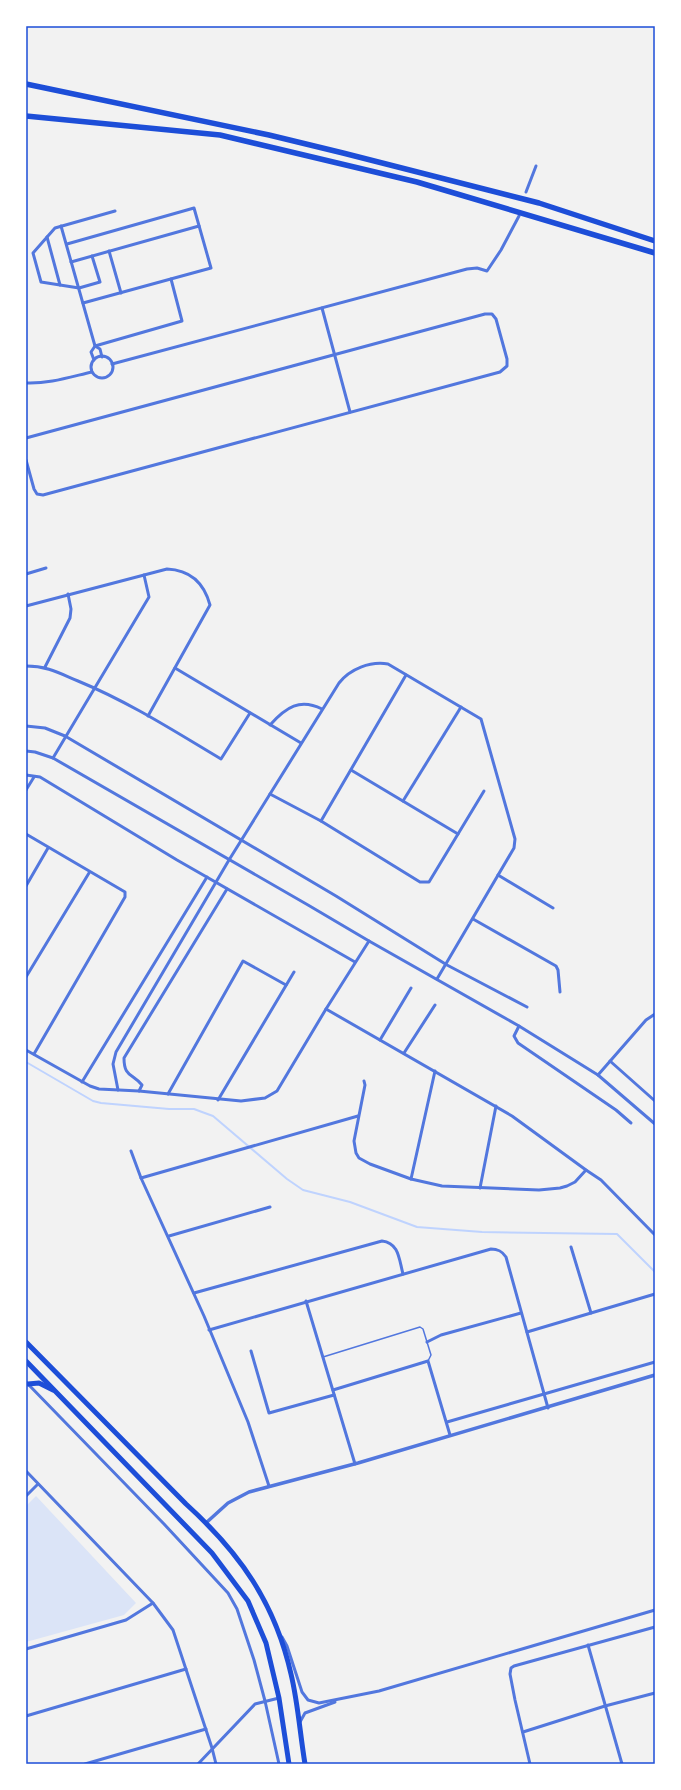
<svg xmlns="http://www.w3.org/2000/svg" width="681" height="1790" viewBox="0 0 681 1790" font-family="Jost,sans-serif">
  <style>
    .green { fill: #dbe4f7 }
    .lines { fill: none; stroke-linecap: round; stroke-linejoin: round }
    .stream { stroke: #bfd3fe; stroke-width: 2 }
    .service { stroke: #5277de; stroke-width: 1.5 }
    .minor { stroke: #5277de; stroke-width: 3 }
    .tertiary { stroke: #5277de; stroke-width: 3.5 }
    .trunk { stroke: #1d4ed8; stroke-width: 5 }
    .motorway { stroke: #1d4ed8; stroke-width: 5.5 }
    .neatline { fill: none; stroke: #1d4ed8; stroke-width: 1.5 }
  </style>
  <rect width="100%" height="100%" fill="#f2f2f2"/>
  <polygon class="green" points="36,1496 136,1603 124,1615 26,1642 26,1506"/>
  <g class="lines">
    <polyline class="stream" points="26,1062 93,1101 101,1103 169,1109 194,1109 202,1112 213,1116 287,1179 303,1190 350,1202 417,1227 482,1232 617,1234 655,1272"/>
    <polyline class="service" points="323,1357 420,1327 423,1329 431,1355 428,1361"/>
    <g class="minor">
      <polyline points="526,192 536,166"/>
      <polyline points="61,226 95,346 100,349 102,357"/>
      <polyline points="47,237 60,285"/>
      <polyline points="67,244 194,208 211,268 83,303"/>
      <polyline points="109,251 121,293"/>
      <polyline points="92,256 100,282 79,288 41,282 33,253 55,228 115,211"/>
      <polyline points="71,262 199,226"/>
      <polyline points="322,308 350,412"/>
      <circle cx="102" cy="367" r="11"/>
      <polyline points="94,360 91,352 95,346 182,321 171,279"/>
      <polyline points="112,364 467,269 477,268 487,271 501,250 519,216"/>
      <path d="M26 383C48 384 70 377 92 372"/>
      <polyline points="26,438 485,314 492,314 496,319 507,359 507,366 500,372 43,495 37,494 34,489 26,460"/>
      <polyline points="26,574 46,568"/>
      <path d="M26 606 167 569C190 570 204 583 210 605L148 716"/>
      <path d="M26 666C47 666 59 673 78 681 129 702 174 731 221 759L250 713"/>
      <polyline points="45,667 70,618 71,609 68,594"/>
      <polyline points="175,668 301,743"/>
      <path d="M270 725C286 707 300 698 322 709"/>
      <polyline points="26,726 45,728 65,736 336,896 447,965 527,1007"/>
      <polyline points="26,751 35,752 53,758 308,905 369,941 519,1026 598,1075 655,1124"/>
      <polyline points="53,758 149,597 144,575"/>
      <polyline points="351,770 458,834"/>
      <polyline points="26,775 40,777 177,860 355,962"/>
      <polyline points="26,790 34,777"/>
      <polyline points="270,794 321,821 420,882 429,882 484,791"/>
      <polyline points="403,801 461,707"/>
      <polyline points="321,821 406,675"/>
      <polyline points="26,834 125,892 125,897 34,1054"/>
      <polyline points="498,875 553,908"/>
      <polyline points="26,886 48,848"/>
      <polyline points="473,919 556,966 558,970 560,992"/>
      <polyline points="26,977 89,873"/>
      <polyline points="326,1009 512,1116 586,1170 601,1180 655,1235"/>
      <polyline points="519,1026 514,1036 518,1043 616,1110 631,1123"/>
      <polyline points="380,1040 411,988"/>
      <polyline points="26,1050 90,1086 99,1089 139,1091 241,1101 265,1098 277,1091 326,1009 369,941"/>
      <polyline points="404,1053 435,1005"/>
      <polyline points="610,1061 655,1101"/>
      <polyline points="598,1075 646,1020 655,1014"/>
      <polyline points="364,1081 365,1085 354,1141 356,1153 359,1158 370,1164 411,1179 442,1186 539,1190 560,1188 567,1186 575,1182 586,1170"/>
      <polyline points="82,1082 207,877"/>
      <path d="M118 1090 113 1064 116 1052 229 860 339 683C350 669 370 661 388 664L481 719 515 839 514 848 437 979"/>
      <path d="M139 1091 142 1085C132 1073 124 1077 124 1058L227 889"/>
      <polyline points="168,1094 243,961 286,985"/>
      <polyline points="218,1100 294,972"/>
      <polyline points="131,1151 141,1178 204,1316 248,1422 269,1486"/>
      <polyline points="141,1178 358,1116"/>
      <polyline points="411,1179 435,1071"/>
      <polyline points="480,1188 496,1106"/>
      <polyline points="169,1236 270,1207"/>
      <polyline points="571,1247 591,1313"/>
      <path d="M194 1293 382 1241C399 1243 399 1259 403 1274"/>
      <polyline points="306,1301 355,1464"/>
      <path d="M209 1330 491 1249C498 1249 502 1251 506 1257L548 1408"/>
      <polyline points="527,1332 655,1294"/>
      <polyline points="427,1342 441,1335 521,1313"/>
      <polyline points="251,1351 269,1413 334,1395"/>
      <polyline points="26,1382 164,1524 228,1593 237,1609 254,1660 265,1701 279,1764"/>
      <polyline points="333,1390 428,1361 450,1435"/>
      <polyline points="447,1422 655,1362"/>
      <polyline points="26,1471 153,1603 173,1630 212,1748 216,1764"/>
      <polyline points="26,1496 38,1484"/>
      <polyline points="282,1637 287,1646 302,1692 308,1700 319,1703 379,1691 655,1610"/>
      <polyline points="588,1645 622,1764"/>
      <polyline points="26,1649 126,1620 153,1603"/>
      <polyline points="26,1716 186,1669"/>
      <polyline points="300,1722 305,1713 335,1702"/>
      <polyline points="523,1732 605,1706 655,1693"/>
      <polyline points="85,1764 206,1729"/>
      <polyline points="198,1764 255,1704 279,1698"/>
      <polyline points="530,1764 515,1700 510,1674 511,1668 514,1666 655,1627"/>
    </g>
    <polyline class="tertiary" points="207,1522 228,1503 249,1492 358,1463 655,1375"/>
    <g class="trunk">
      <path d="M26 1342 186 1504C240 1553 275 1603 291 1674 298 1703 300 1734 305 1764"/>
      <polyline points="26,1361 212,1553 248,1601 266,1643 279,1698 289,1764"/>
      <polyline points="28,1384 39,1383 53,1390"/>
    </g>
    <g class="motorway">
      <polyline points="26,84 269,135 343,153 539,203 655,241"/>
      <polyline points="26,116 220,135 417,182 655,253"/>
    </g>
  </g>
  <rect width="681" height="1790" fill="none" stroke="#ffffff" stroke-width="54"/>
  <rect x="27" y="27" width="627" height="1736" class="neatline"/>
</svg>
